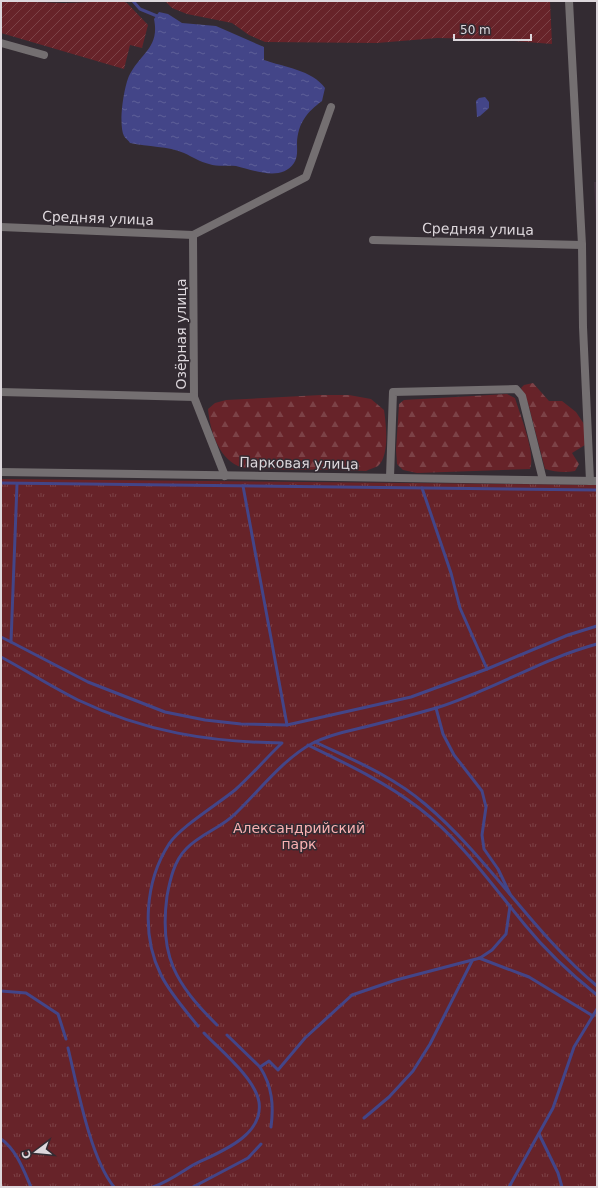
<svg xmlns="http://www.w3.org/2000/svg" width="598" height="1188" viewBox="0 0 598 1188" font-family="'DejaVu Sans',sans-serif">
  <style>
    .built { fill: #40333f }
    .forest { fill: url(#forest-firs) }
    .park { fill: url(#park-tufts) }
    .garden { fill: url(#garden-furrows) }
    .water { fill: url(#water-ripples) }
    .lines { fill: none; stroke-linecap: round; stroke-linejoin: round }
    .stream { stroke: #434588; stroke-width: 3 }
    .minor { stroke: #746f71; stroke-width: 8 }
    .labels { text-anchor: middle; stroke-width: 3; stroke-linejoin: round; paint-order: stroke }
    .street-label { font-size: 14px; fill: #ddd7dc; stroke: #332b32 }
    .park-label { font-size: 14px; fill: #f9b1b2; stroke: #332b32 }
  </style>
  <defs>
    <pattern id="forest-firs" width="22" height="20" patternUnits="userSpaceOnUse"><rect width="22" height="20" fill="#672329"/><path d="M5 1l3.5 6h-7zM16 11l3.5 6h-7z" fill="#7c4247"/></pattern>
    <pattern id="park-tufts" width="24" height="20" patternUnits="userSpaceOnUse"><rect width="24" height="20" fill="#672329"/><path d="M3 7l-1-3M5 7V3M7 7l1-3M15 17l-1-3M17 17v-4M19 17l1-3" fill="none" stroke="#7c4247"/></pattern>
    <pattern id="garden-furrows" width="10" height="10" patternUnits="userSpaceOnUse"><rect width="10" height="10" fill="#672329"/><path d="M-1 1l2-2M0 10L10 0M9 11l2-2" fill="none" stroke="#7c4247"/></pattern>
    <pattern id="water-ripples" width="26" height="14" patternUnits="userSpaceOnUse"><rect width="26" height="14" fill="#434588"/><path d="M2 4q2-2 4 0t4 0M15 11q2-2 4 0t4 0" fill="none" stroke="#5e5f98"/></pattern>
  </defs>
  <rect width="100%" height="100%" fill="#332b32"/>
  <polygon class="built" points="594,182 597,182 597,241"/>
  <g class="forest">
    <path d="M533 383 549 401H562L576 412 584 424 585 445 572 453 579 464 575 471C565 473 555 472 545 469L528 403 521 388 524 385Z"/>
    <path d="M507 394 515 398C520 415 536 453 530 469L417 473 403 470 397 464 396 450 399 404 404 400Z"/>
    <path d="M321 395H349L371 399 384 410C386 424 390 455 378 466 375 468 369 469 366 471 330 469 294 471 259 468 253 468 243 469 238 466 217 456 210 429 208 409L215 403 226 400Z"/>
  </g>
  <polygon class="park" points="1,479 597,485 597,1187 1,1187"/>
  <g class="garden">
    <polygon points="1,1 64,3 122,1 127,3 148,25 142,48 130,45 124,69 1,33"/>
    <polygon points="165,1 550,1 552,44 491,39 437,38 377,43 265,42 249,35 232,23 187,14 172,8"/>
  </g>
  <g class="water">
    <path d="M159 12 168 14 182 23 216 26 264 47V60C284 67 312 70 325 88L322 101C307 112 298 123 297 143 297 150 298 157 294 163 281 182 253 170 236 166 228 165 218 167 209 164 200 162 193 157 184 153 168 146 148 147 130 143 129 141 125 138 124 136 118 124 124 87 129 76 140 53 160 48 154 19Z"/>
    <polygon points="485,97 489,102 489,108 480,116 477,117 476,101 479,98"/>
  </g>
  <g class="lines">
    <g class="stream">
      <polyline points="133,1 140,9 157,16"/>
      <polyline points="1,483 597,490"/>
      <polyline points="422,488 451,573 460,608 487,669 568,635 597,626"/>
      <polyline points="1,637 11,642 17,484"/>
      <polyline points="11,642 88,682 165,712 205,720 241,724 287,725 243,486"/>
      <path d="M1 657C27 671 52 687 78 700 145 732 209 742 282 743 266 758 251 776 235 790 218 804 180 827 169 844 145 881 141 935 161 975 170 993 185 1010 198 1026"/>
      <path d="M436 708C491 691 541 659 597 644"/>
      <polyline points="287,725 411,697 487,669"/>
      <path d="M315 742C353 760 393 776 425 804 489 858 532 932 597 986"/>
      <path d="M308 745C347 764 385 782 419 808 461 840 492 885 525 925 546 951 572 975 597 995"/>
      <polyline points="479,958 529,977 593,1016"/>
      <polyline points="1,991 26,993 58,1014 66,1039"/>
      <path d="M217 1025C175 983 159 956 167 896 170 880 174 861 186 849 200 834 221 828 235 814 259 791 284 758 313 743 330 734 348 731 365 727 389 721 412 715 436 708L443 734 454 755 482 791 486 807 482 835 484 849 498 869 510 894"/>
      <polyline points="227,1035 260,1067 269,1061 278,1070 305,1038 352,995 396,980 480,958 492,950 506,934 510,906"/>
      <path d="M68 1048C77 1085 90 1158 114 1187"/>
      <path d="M260 1067C272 1086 274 1105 271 1127"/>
      <polyline points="364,1118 389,1097 413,1071 430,1044 472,961"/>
      <polyline points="539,1134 558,1173 562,1187"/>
      <path d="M1 1139C16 1149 24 1171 31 1187"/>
      <path d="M153 1187C168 1182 180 1173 193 1165 217 1153 264 1137 259 1102 255 1078 220 1050 204 1033"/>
      <polyline points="193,1187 248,1158 261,1144"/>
      <polyline points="509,1187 553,1108 574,1047 597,1009"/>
    </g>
    <g class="minor">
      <polyline points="569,1 582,245 583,327 590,481"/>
      <polyline points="1,43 44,55"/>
      <polyline points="1,227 193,235 306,177 331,107"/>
      <polyline points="193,235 194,397 225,476"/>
      <polyline points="373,240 582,245"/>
      <polyline points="1,392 194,397"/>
      <polyline points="1,472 597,481"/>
      <polyline points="390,477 393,392 516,389 522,396 543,480"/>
    </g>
  </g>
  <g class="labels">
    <g class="street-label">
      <text transform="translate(98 218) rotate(2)" y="5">Средняя улица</text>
      <text transform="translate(478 229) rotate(1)" y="5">Средняя улица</text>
      <text transform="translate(181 334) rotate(-90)" y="5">Озёрная улица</text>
      <text transform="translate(299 463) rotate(1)" y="5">Парковая улица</text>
    </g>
    <g class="park-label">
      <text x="299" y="833">Александрийский<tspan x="299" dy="16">парк</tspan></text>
    </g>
  </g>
  <rect width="598" height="1188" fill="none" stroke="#ddd7dc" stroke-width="4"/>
  <g transform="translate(36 1152) rotate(254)" stroke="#332b32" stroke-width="3" paint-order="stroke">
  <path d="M0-3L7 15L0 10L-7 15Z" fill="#ddd7dc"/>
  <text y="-6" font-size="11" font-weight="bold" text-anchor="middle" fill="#ddd7dc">С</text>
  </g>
  <path d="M454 34v6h77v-6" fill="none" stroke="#ddd7dc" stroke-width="2"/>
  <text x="460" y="34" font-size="12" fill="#ddd7dc" stroke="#332b32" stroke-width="3" paint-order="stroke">50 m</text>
</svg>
